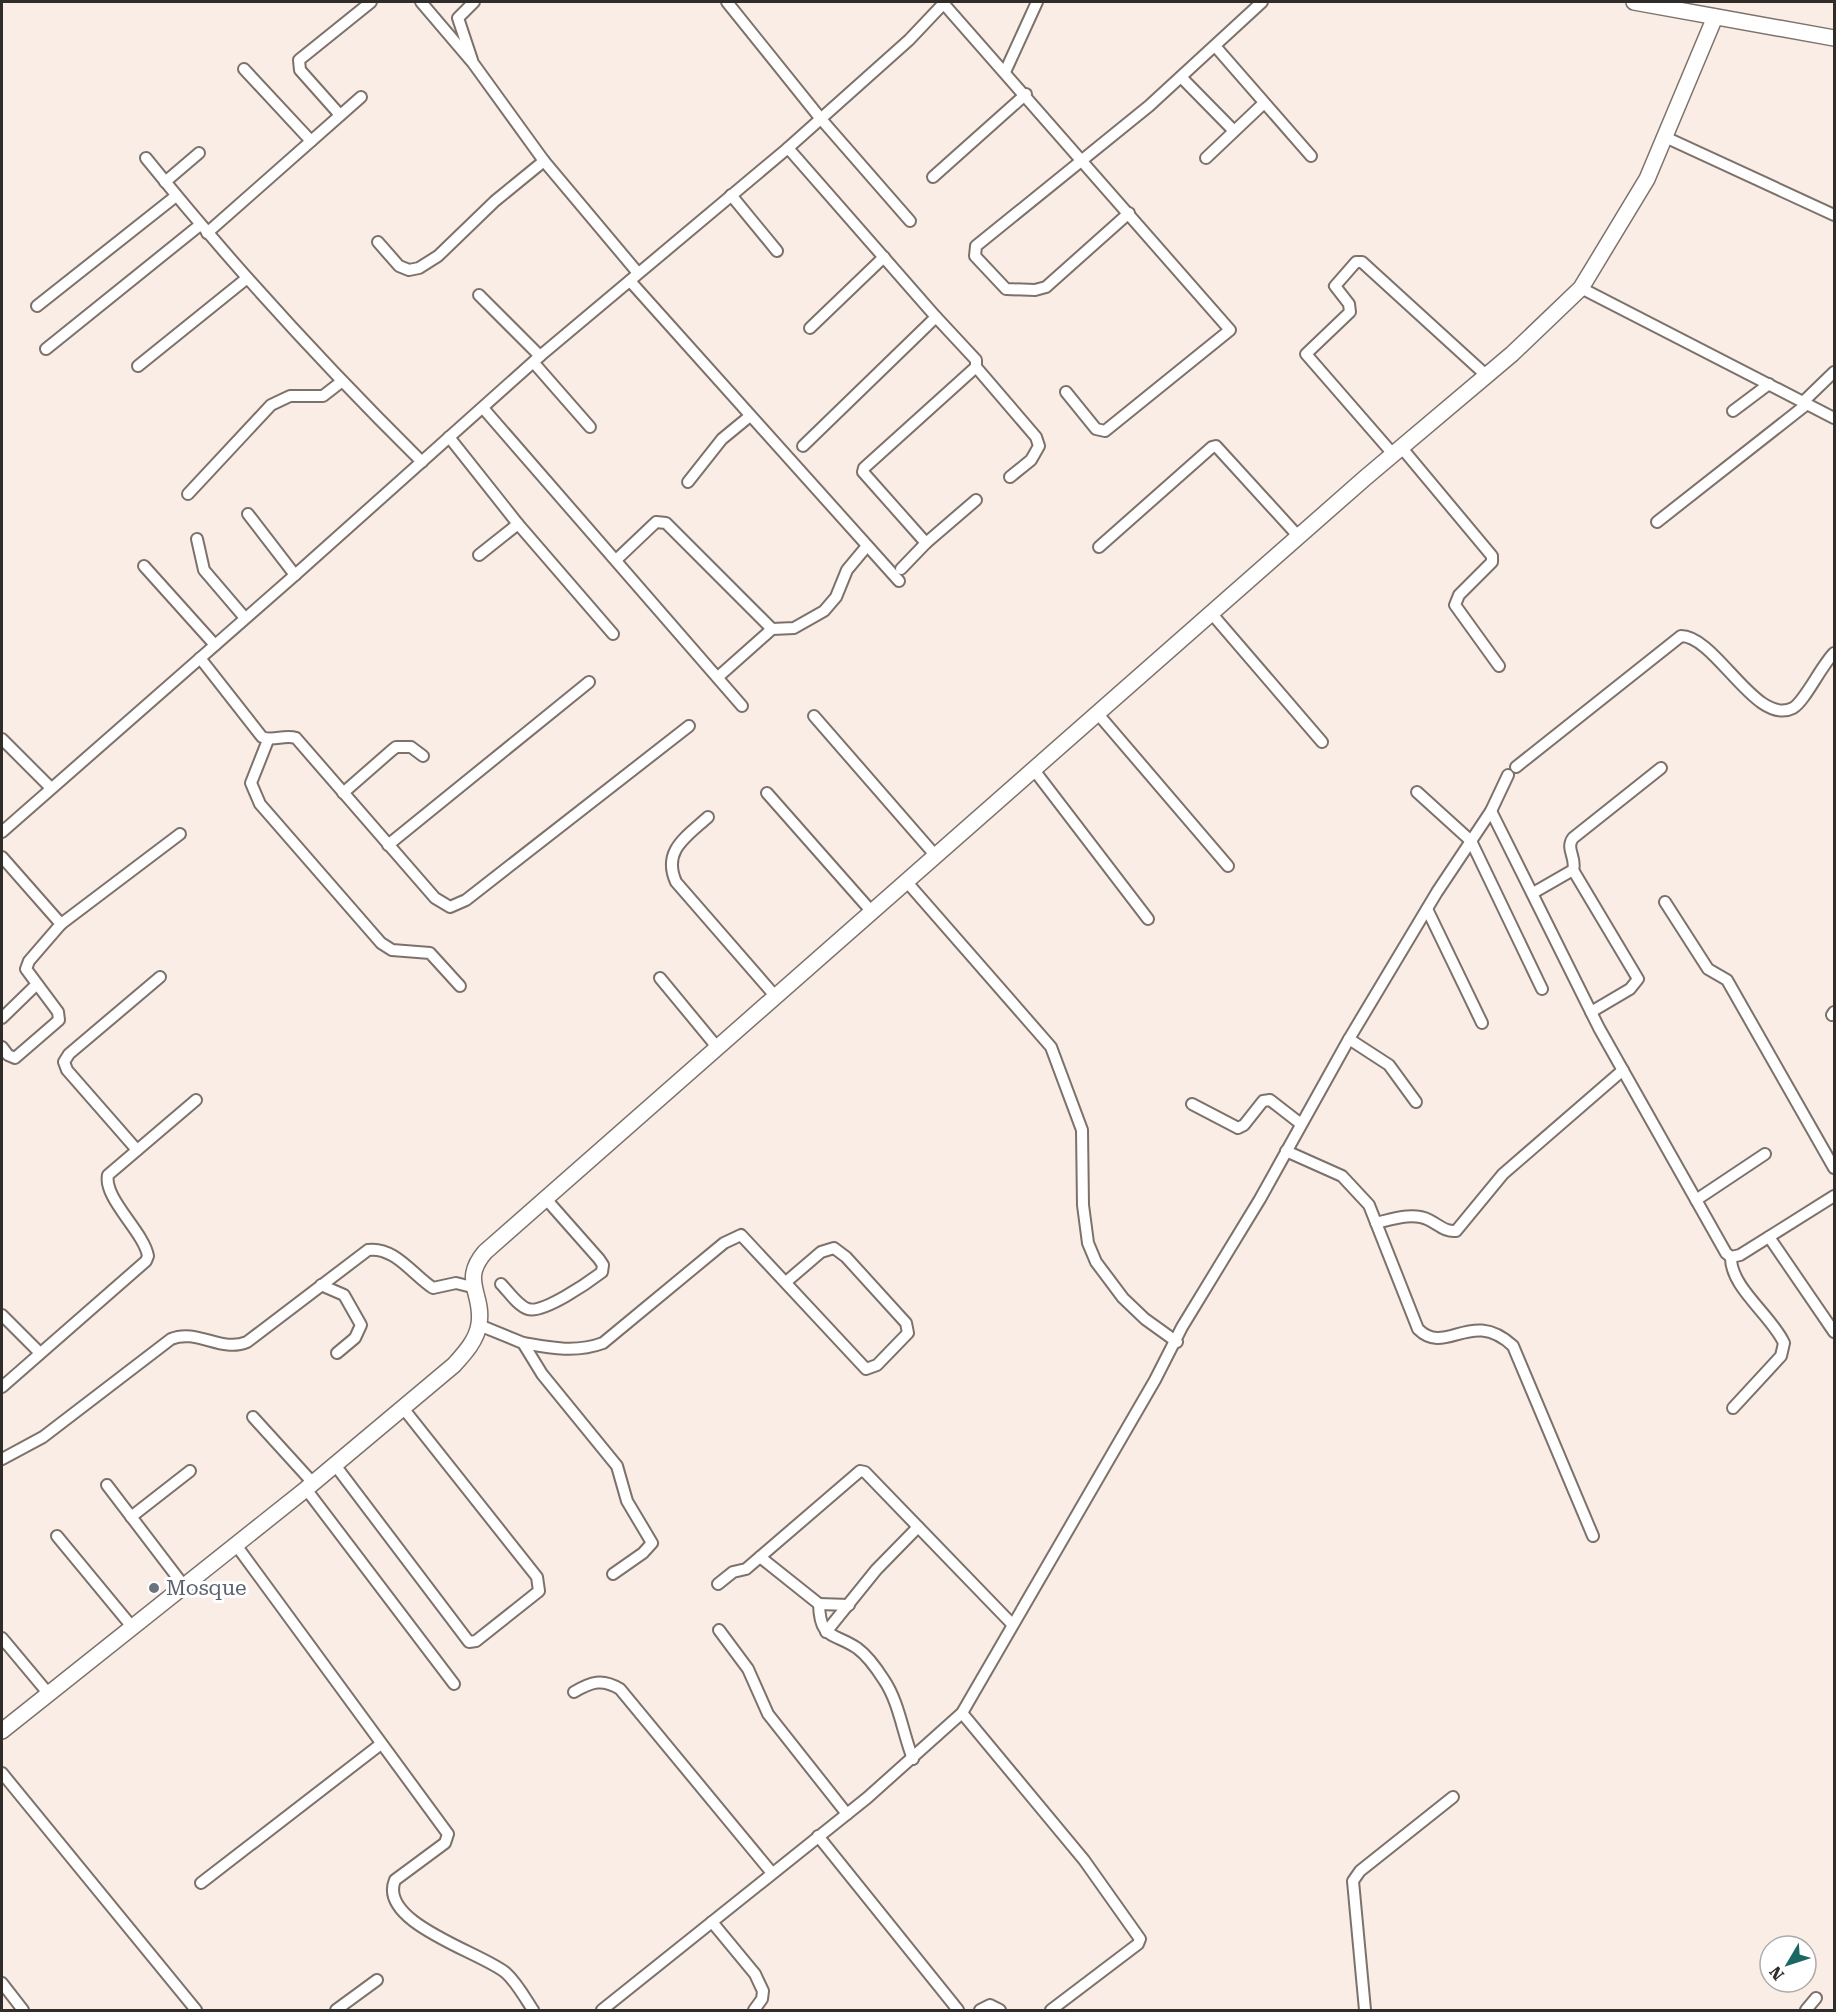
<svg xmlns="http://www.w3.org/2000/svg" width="1836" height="2012" viewBox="0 0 1836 2012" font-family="'Roboto Serif',serif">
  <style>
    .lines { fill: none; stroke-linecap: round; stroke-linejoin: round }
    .street-casing { stroke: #7c726b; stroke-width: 14 }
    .secondary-casing { stroke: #7c726b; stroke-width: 18 }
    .street { stroke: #fff; stroke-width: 10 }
    .secondary { stroke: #fff; stroke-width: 15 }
    .worship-dot { fill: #6b7280; stroke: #fff; stroke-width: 2 }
    .labels { text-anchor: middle; stroke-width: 6; stroke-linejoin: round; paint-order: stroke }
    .worship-label { font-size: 21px; fill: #5b616d; stroke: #fff; text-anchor: start }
  </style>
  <rect width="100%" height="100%" fill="#f9ede5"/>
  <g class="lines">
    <g class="street-casing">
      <g id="street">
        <polyline points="421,2 473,63 544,161 638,273"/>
        <polyline points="727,2 821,119 910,221"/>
        <polyline points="943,3 1230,330 1105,431 1096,429 1066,392"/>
        <polyline points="1215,46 1311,156"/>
        <polyline points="472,60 458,18 474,2"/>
        <polyline points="244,69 311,141"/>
        <polyline points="1005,72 1037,2"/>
        <polyline points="1181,77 1234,131"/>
        <polyline points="340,115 300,70 299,60 371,2"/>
        <polyline points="1665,137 1834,215"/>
        <polyline points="788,148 936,317 803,446"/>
        <path d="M146 158C232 265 324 365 422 462"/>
        <polyline points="1206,158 1264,103"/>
        <polyline points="933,177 1026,94"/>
        <polyline points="165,182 199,153"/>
        <polyline points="731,195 777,251"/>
        <polyline points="1129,213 1046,287 1035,290 1006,289 975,256 976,246 1149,106 1262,2"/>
        <polyline points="207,233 361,97"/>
        <polyline points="378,242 399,266 409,270 419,268 438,256 495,201 544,161"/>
        <polyline points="630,281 899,581"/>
        <polyline points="1581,288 1834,418"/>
        <polyline points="479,295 540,356"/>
        <polyline points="37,306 176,196"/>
        <polyline points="936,317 976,360 976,367 864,468 863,472 926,543 976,500"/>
        <polyline points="810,328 884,257"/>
        <polyline points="46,349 200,225"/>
        <polyline points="534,363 590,427"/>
        <polyline points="138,366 246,279"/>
        <polyline points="976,367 1036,437 1039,446 1031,460 1010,477"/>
        <polyline points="1803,402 1834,372"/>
        <polyline points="483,408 742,706"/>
        <polyline points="1733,411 1769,384"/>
        <polyline points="449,437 518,524 613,634"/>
        <polyline points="1401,447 1492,556 1492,562 1459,595 1455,605 1499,666"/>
        <polyline points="1393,454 1306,354 1350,312 1349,304 1335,286 1356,262 1362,262 1487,376"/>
        <polyline points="688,482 722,439 750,416"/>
        <polyline points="188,494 271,405 290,396 323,396 341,382"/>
        <polyline points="248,514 295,575"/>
        <polyline points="1657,522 1807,404"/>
        <polyline points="197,539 204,570 245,618"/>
        <polyline points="1099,547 1212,447 1216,446 1299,537"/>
        <polyline points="479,555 518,524"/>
        <polyline points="616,560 656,522 666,523 772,629"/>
        <polyline points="144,566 215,645"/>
        <polyline points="901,569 926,543"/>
        <polyline points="1212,614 1322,742"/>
        <path d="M200 658 262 737C273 742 284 734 296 738L435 898 450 907 466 900 689 726"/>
        <polyline points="718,677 772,629 794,628 824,611 836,597 847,570 867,546"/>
        <polyline points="1098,714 1228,866"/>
        <polyline points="814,716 935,855"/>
        <polyline points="2,739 51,788"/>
        <polyline points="268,740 251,783 260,804 381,943 392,950 430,953 460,986"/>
        <path d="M1516 767 1681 636C1716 636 1756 727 1793 708 1805 701 1821 666 1834 653"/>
        <polyline points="1034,770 1148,919"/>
        <polyline points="1417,792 1471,841 1542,989"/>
        <polyline points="343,793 391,751 396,747 411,747 423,756"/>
        <polyline points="767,793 872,912"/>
        <polyline points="1491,811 1599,1028 1726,1253 1731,1257 1740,1255 1834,1196"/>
        <path d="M708 817C686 837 662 851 676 882L776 997"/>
        <polyline points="2,832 295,575 540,356 788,148 909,40 945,2"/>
        <polyline points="388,845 589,682"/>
        <polyline points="2,857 61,924 29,961 26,969 58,1012 59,1020 15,1058 8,1055 2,1047"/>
        <polyline points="1573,870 1638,979 1630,989 1591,1012"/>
        <polyline points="906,881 1051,1047 1082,1130 1083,1205 1088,1243 1096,1262 1123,1298 1145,1319 1177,1342"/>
        <path d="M1533 893 1573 870C1577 858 1565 849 1573 838L1661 768"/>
        <polyline points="1665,902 1708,969 1727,980 1834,1168"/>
        <polyline points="1427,909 1482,1023"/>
        <polyline points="61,924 180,834"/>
        <polyline points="660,978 717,1047"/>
        <polyline points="1832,1015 1834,1012"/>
        <polyline points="2,1018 36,985"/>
        <polyline points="1349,1039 1389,1065 1416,1102"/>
        <polyline points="1192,1104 1238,1128 1244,1125 1263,1101 1270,1100 1301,1124"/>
        <polyline points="137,1150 67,1070 64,1062 69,1054 160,977"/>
        <path d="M1286 1151 1342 1176 1369 1205 1418 1329C1446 1357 1471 1307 1513 1346L1593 1536"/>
        <polyline points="1696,1200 1765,1154"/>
        <path d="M1376 1223C1393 1219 1413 1212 1429 1220 1439 1225 1445 1232 1456 1231L1503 1174 1623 1070"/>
        <polyline points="1769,1237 1834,1332"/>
        <path d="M1731 1257C1730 1287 1772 1316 1784 1343L1781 1356 1733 1408"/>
        <path d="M501 1284C508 1291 518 1306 528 1309 543 1314 589 1282 602 1272L603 1265 599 1259 546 1199"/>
        <polyline points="321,1285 344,1295 361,1325 355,1338 337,1353"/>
        <polyline points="2,1315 40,1353"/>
        <polyline points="479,1325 523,1343 542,1374 617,1466 627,1501 652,1543 643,1553 613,1574"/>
        <path d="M523 1343C551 1348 576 1353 603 1343L724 1243 741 1235 866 1369 877 1365 908 1333 906 1323 846 1257 834 1248 821 1252 786 1282"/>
        <path d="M2 1387 146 1261 148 1256C144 1232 103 1198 108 1175L196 1100"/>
        <polyline points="253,1417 313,1483"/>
        <path d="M2 1459 43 1437 171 1339C197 1328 221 1353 247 1342L368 1250C394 1246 413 1275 433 1288L456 1283 472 1287"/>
        <polyline points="335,1465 469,1642 476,1641 539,1591 537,1577 403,1408"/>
        <polyline points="107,1485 184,1586"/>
        <polyline points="306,1489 454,1684"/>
        <polyline points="131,1517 190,1471"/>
        <polyline points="57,1536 133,1628"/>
        <path d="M236 1545 448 1834 445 1843 395 1880C377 1923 483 1953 506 1973 517 1983 525 1998 533 2010"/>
        <path d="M760 1557 819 1604C820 1640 833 1632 857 1648 868 1656 877 1669 884 1680 899 1702 903 1734 913 1759"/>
        <polyline points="718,1584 733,1572 746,1569 860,1471 865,1472 1012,1624"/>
        <polyline points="819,1604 849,1605"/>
        <polyline points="719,1630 748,1669 768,1714 847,1814"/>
        <polyline points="826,1632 876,1570 918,1527"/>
        <polyline points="2,1638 48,1693"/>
        <path d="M574 1692C591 1682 602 1678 620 1689L772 1873"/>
        <polyline points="962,1713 1084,1860 1140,1939 1138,1944 1051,2010"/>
        <polyline points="2,1773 196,2010"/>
        <polyline points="818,1836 958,2010"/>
        <polyline points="201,1883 381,1744"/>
        <polyline points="712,1922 755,1974 763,1991 762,1999 754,2010"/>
        <polyline points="2,1983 23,2010"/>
        <polyline points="336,2010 377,1980"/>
        <polyline points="602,2010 867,1798 962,1713 1155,1380 1182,1327 1260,1199 1349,1039 1437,892 1491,811 1508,775"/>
        <polyline points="980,2010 990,2005 1000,2010"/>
        <polyline points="1365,2010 1353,1881 1360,1871 1453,1797"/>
        <polyline points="1806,2010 1816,1998"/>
      </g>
    </g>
    <g class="secondary-casing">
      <g id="secondary">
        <polyline points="1634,2 1834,38"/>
        <path d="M2 1731 306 1489 454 1365C464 1354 477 1340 479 1324 484 1294 460 1281 485 1252L1365 478 1512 354 1581 288 1647 179 1715 17"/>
      </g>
    </g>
    <use href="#street" class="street"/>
    <use href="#secondary" class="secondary"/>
  </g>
  <circle class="worship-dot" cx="154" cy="1588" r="6"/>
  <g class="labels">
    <g class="worship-label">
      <text x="166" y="1595">Mosque</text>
    </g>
  </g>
  <rect width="1836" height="2012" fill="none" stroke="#302c29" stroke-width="6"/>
  <g transform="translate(1788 1964) rotate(231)"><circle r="28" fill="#ffffff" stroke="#acaba9" stroke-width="1.5"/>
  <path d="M0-4.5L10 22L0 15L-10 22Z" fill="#1b6762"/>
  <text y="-9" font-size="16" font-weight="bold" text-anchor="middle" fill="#302c29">N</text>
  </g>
</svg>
